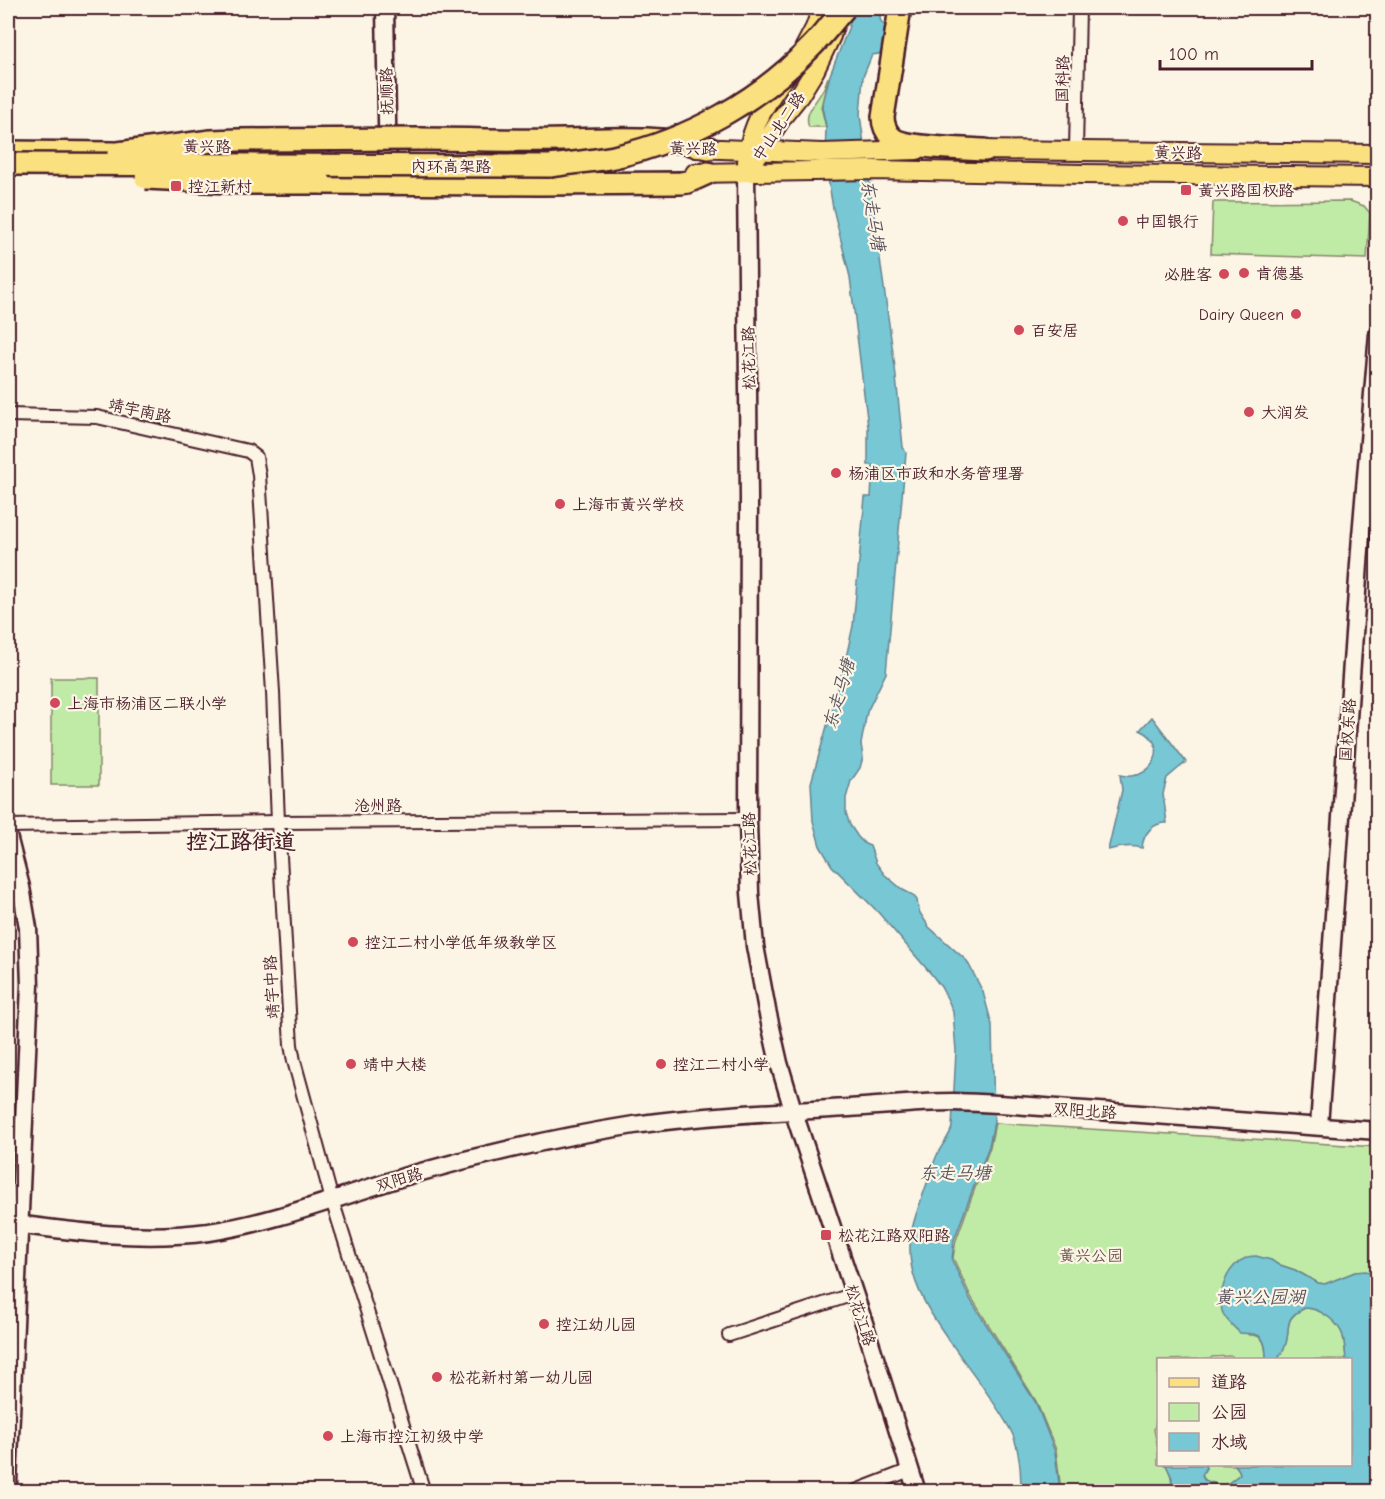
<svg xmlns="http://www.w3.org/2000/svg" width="1385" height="1499" viewBox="0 0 1385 1499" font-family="'Comic Neue','LXGW WenKai TC',sans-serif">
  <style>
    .green { fill: #c0eba7; stroke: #858569; stroke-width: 1.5 }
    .water { fill: #78c7d4; stroke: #668490; stroke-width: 1.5 }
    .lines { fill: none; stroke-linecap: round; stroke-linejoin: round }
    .street-casing { stroke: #4a1f2b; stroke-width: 16 }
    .secondary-casing { stroke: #4a1f2b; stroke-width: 21 }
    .primary-casing { stroke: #4a1f2b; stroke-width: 22 }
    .highway-casing { stroke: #4a1f2b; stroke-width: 26 }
    .street { stroke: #fcf5e5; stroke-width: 12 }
    .secondary { stroke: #fcf5e5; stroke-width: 16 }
    .primary { stroke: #fbe080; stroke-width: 18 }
    .highway { stroke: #fbe080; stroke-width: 21 }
    .highway-bridge-casing { stroke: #4a1f2b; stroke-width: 26; stroke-linecap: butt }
    .highway-bridge { stroke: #fbe080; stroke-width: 21 }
    .poi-dot { fill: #d1495b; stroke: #fcf5e5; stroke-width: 2 }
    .labels { text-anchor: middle; stroke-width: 4.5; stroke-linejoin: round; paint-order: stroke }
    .street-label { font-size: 16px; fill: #4a1f2b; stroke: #fcf5e5 }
    .poi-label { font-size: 16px; fill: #4a1f2b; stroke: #fcf5e5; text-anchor: start }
    .park-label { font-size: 16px; fill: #68524a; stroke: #fcf5e5 }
    .water-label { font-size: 18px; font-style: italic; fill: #58515e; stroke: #fcf5e5 }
    .district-label { font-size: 22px; font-weight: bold; fill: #4a1f2b; stroke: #fcf5e5 }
  </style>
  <rect width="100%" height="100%" fill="#fcf5e5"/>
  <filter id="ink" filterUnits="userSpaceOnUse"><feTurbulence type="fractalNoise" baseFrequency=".0167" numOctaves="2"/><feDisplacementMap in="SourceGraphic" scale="12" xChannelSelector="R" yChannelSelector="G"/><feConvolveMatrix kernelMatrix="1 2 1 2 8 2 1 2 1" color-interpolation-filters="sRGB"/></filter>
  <g filter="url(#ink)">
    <g class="green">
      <path d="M828 77 821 107 826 127H809C803 113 816 103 822 91 825 87 826 82 828 77Z"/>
      <polygon points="1350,201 1364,206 1370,213 1367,259 1211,254 1213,202"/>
      <rect x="51" y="678" width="48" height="107"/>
      <path d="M995 1123 1377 1147V1273L1355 1272 1325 1284 1318 1283 1295 1270 1277 1264 1271 1260 1222 1303V1310L1249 1335C1265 1334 1266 1346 1266 1359H1232V1356L1212 1357 1210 1359 1158 1360V1412L1154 1430 1158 1448V1464L1166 1465C1171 1473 1173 1481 1171 1491H1061L1056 1450 1036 1401 971 1297 953 1258 956 1240 990 1147Z"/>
      <path d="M1305 1308C1319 1308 1334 1319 1341 1331 1345 1338 1345 1351 1346 1359L1278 1360C1280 1355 1283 1351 1285 1346 1292 1328 1281 1319 1305 1308Z"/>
      <path d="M1205 1464 1235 1465 1239 1470 1240 1474 1222 1488C1215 1488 1205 1482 1202 1475L1206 1468Z"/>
    </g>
    <g class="water">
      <path d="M854 8H881C879 20 879 21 889 29L885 53 872 55 863 77 860 115 895 367 903 447 906 453 886 673 867 712 861 744 863 757 860 768 851 781 846 798V813L850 825 858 837 865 844 870 846 876 863 884 874 903 890 913 895 917 900 918 907 920 913 929 927 967 961 983 992 992 1025 994 1122 989 1146 954 1240 952 1260 970 1299 1036 1403 1055 1452 1060 1491H1021C1021 1472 1020 1447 1010 1429 996 1404 978 1380 961 1357 940 1327 910 1290 910 1251 909 1230 918 1209 925 1189 929 1178 932 1166 937 1155 941 1145 950 1137 952 1127L956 1051 953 1012 949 1002 941 987 932 975 877 911 832 866 820 846 813 821 811 783 845 662 853 626 865 497H871L873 465H868V427L850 277 833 208 825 161 826 126 822 107 830 75 848 29Z"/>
      <path d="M1152 717 1186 762 1167 778 1163 794 1167 823C1153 822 1143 834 1142 848 1130 845 1120 847 1108 850L1122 790 1120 775C1151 783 1173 745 1140 730Z"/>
      <path d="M1256 1256 1271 1260 1277 1264 1295 1270 1318 1283 1325 1284 1355 1272 1365 1271 1377 1273V1491H1171L1172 1478 1166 1465H1205L1206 1468 1202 1475 1204 1480 1214 1483 1219 1488H1222L1240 1474 1239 1470 1235 1465 1350 1464V1360L1346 1359C1345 1351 1345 1338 1341 1331 1334 1319 1319 1308 1305 1308 1281 1319 1292 1328 1285 1346 1283 1351 1280 1355 1278 1359H1266C1266 1352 1266 1338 1257 1335 1252 1333 1245 1334 1240 1333 1234 1327 1225 1320 1222 1311 1218 1292 1227 1265 1246 1258 1249 1256 1253 1256 1256 1256Z"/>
    </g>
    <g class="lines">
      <g class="street-casing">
        <g id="street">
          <polyline points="1076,150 1079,8"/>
          <polyline points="8,415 97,417 248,451 256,457 259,475 273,692 278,822 291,1045 294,1061 332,1200 424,1492"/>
          <polyline points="8,826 278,822 748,819"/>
          <polyline points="729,1335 854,1294"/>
          <polyline points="853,1492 910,1470"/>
        </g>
      </g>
      <g class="secondary-casing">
        <g id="secondary">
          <polyline points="385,8 388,175"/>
          <polyline points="746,173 749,498 748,819 750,893 755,946 767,1010 779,1063 793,1110 865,1326 917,1492"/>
          <polyline points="8,836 21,887 28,928 30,985 8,1483"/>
          <polyline points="1319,1126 1361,536 1378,334"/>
          <path d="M8 1223C74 1232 142 1241 209 1232 277 1222 343 1195 410 1175 483 1154 558 1137 634 1125 705 1115 777 1112 849 1108 884 1106 918 1102 953 1102 1007 1103 1060 1109 1113 1112 1201 1118 1289 1124 1378 1131"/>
        </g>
      </g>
      <g class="primary-casing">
        <g id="primary">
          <polyline points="804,49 815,28 822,8"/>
          <polyline points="696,148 822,153 917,150"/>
          <polyline points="972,150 1378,154"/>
          <polyline points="755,159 783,116 799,96 815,70 831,36 834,26"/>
          <path d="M747 162C749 130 767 99 787 74"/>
          <polyline points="695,173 872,170 1082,174 1378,177"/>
        </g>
      </g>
      <g class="highway-casing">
        <g id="highway">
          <path d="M900 8 883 117C883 124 886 132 892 138 904 148 967 149 985 150"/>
          <path d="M420 139C468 139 515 141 563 140 611 139 661 135 709 148"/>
          <polyline points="8,152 114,153"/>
          <polyline points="321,183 540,184 681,183 688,182 708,173"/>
        </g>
      </g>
      <use href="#street" class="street"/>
      <use href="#secondary" class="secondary"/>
      <use href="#primary" class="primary"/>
      <use href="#highway" class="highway"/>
      <g class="highway-bridge-casing">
        <g id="highway-bridge">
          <polyline points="118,153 211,141 238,140 420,139"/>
          <path d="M8 164 550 166C571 163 593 161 614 157 689 140 759 101 812 46 824 34 834 20 845 8"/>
          <polyline points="146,178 247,183 321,183"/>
        </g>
      </g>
      <use href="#highway-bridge" class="highway-bridge"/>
    </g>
  </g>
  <g class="poi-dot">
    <rect x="170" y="180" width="12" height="12" rx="3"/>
    <rect x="1180" y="184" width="12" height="12" rx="3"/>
    <circle cx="1123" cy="221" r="6"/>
    <circle cx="1244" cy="273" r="6"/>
    <circle cx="1224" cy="274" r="6"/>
    <circle cx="1296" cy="314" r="6"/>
    <circle cx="1019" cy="330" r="6"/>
    <circle cx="1249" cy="412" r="6"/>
    <circle cx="836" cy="473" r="6"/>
    <circle cx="560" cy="504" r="6"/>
    <circle cx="55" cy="703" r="6"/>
    <circle cx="353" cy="942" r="6"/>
    <circle cx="351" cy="1064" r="6"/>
    <circle cx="661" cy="1064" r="6"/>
    <rect x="820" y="1229" width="12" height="12" rx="3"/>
    <circle cx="544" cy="1324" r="6"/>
    <circle cx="437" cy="1377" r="6"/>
    <circle cx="328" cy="1436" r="6"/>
  </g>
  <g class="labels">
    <g class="street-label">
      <text transform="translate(1062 79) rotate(-89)" y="6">国科路</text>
      <text transform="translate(386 91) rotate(-91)" y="6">抚顺路</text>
      <text transform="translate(778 126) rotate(-56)" y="6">中山北二路</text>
      <text x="207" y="152">黄兴路</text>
      <text transform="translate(693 148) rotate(1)" y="6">黄兴路</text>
      <text transform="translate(1178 152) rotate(1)" y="6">黄兴路</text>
      <text x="451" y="172">内环高架路</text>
      <text transform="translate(748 358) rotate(-91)" y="6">松花江路</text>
      <text transform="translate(140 410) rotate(12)" y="6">靖宇南路</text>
      <text transform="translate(1347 730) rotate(-86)" y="6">国权东路</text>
      <text x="378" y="811">沧州路</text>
      <text transform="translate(749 844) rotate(-92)" y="6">松花江路</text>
      <text transform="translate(271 987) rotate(-93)" y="6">靖宇中路</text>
      <text transform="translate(1085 1110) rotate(4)" y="6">双阳北路</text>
      <text transform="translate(399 1179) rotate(-17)" y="6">双阳路</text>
      <text transform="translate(861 1315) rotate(72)" y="6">松花江路</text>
    </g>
    <g class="poi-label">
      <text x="188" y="192">控江新村</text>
      <text x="1198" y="196">黄兴路国权路</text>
      <text x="1135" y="227">中国银行</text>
      <text x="1256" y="279">肯德基</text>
      <text x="1212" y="280" text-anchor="end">必胜客</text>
      <text x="1284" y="320" text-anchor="end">Dairy Queen</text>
      <text x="1031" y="336">百安居</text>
      <text x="1261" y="418">大润发</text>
      <text x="848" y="479">杨浦区市政和水务管理署</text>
      <text x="572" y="510">上海市黄兴学校</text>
      <text x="67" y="709">上海市杨浦区二联小学</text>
      <text x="365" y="948">控江二村小学低年级教学区</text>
      <text x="363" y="1070">靖中大楼</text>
      <text x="673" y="1070">控江二村小学</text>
      <text x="838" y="1241">松花江路双阳路</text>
      <text x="556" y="1330">控江幼儿园</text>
      <text x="449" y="1383">松花新村第一幼儿园</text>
      <text x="340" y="1442">上海市控江初级中学</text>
    </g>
    <g class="park-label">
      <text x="1091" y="1261">黄兴公园</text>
    </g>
    <g class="water-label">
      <text transform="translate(873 215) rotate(81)" y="6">东走马塘</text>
      <text transform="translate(839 694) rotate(-74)" y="6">东走马塘</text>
      <text x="955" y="1179">东走马塘</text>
      <text x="1260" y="1303">黄兴公园湖</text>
    </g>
    <g class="district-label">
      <text x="241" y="849">控江路街道</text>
    </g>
  </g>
  <rect width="1385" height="1499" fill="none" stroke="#fcf5e5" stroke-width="30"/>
  <rect x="15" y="15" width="1355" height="1469" fill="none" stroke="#4a1f2b" stroke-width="2" filter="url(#ink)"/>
  <rect x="1157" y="1358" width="195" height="108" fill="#fcf5e5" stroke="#b59f9b" stroke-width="1.5"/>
  <rect x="1169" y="1378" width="30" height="9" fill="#fbe080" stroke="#b59f9b" stroke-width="1.5"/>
  <text x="1211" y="1388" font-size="18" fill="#4a1f2b">道路</text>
  <rect x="1169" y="1403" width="30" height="18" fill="#c0eba7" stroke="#b59f9b" stroke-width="1.5"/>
  <text x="1211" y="1418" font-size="18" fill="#4a1f2b">公园</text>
  <rect x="1169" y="1433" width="30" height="18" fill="#78c7d4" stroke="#b59f9b" stroke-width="1.5"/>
  <text x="1211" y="1448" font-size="18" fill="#4a1f2b">水域</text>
  <path d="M1160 60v9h152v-9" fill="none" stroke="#4a1f2b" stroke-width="3"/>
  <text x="1169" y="60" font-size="18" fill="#4a1f2b" stroke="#fcf5e5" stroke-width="4.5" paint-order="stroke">100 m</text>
</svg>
